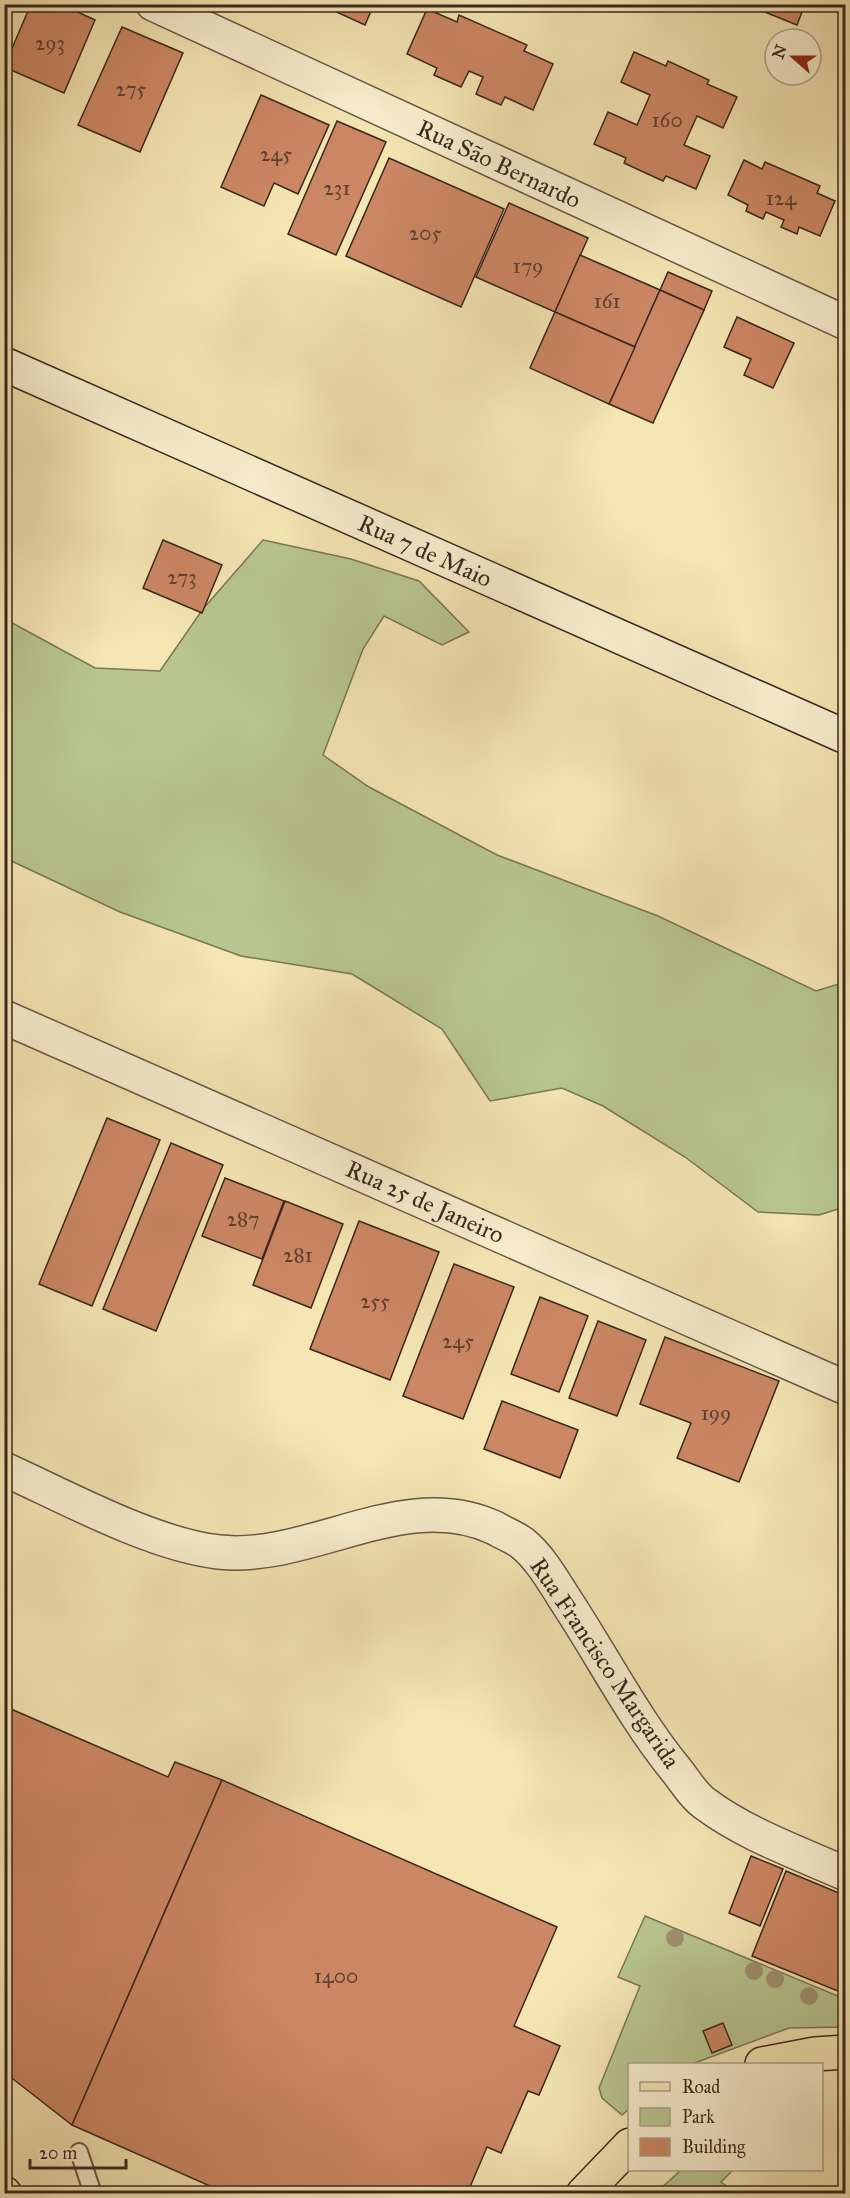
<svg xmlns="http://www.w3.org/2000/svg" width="850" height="2198" viewBox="0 0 850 2198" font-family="'IM FELL Great Primer',serif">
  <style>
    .green { fill: #b8c58f; stroke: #787656; stroke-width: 1.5 }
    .building { fill: #cc8764; stroke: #37281e; stroke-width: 1.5 }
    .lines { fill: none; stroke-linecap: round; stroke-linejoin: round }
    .lane-casing { stroke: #665743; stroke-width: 20 }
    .street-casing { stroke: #665743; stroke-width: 36 }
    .secondary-casing { stroke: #37281e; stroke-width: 36 }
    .primary-casing { stroke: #37281e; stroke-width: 36 }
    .lane { stroke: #f8eece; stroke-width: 16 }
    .street { stroke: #f8eece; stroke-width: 33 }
    .secondary { stroke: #f8eece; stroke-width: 33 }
    .primary { stroke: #f4e5b3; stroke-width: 33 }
    .tree { fill: #9e9270 }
    .labels { text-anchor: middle; stroke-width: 4.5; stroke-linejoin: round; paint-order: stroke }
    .number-label { font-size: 21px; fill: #5c4030 }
    .street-label { font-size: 24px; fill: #37281e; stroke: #f8eece }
  </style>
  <rect width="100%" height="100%" fill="#f4e5b3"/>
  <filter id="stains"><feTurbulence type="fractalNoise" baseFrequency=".00333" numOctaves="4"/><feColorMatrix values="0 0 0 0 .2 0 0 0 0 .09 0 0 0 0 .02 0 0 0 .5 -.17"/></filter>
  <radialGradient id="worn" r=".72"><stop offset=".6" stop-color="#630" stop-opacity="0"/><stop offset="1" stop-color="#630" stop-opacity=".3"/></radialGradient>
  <g class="green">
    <polygon points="263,540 351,559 419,581 469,632 442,645 384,616 363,649 323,755 369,787 497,855 658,916 816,991 845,982 845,1207 819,1215 758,1212 685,1157 603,1106 562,1088 490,1101 442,1029 352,974 241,956 120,912 5,858 5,619 95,668 160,671 203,609"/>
    <polygon points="645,1916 845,1999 845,2027 789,2028 692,2064 630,2064 629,2109 622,2115 602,2098 599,2088 640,1986 618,1977"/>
    <polygon points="681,2170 733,2170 721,2182 736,2193 656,2193"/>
  </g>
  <g class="building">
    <polygon points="31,4 60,4 95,20 64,93 4,67"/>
    <polygon points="319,4 374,4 365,25"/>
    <polygon points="745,4 805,4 797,25"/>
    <polygon points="427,9 457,22 459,15 527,45 524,51 553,64 533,110 505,97 501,105 476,94 483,77 469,71 461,87 434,75 437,68 407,54"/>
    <polygon points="122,27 183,53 140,152 78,125"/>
    <polygon points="634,52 666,66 668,61 709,80 707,84 737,97 723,128 697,116 684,145 710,156 696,189 666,176 663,181 624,163 626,158 594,144 608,112 637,125 650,95 621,82"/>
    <polygon points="261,95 329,125 298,194 274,183 264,206 221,187"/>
    <polygon points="337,121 386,142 336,255 288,234"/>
    <polygon points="389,158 504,209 461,307 346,256"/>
    <polygon points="744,160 762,169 765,162 820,186 817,193 835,201 820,236 799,227 797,234 781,227 784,220 766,212 763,219 746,211 748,205 728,195"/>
    <polygon points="509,203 588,238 555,312 476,277"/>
    <polygon points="580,255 660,290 635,347 555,312"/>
    <polygon points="668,272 712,291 704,310 660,290"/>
    <polygon points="660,290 704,310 653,423 609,404"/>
    <polygon points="555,312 635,347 609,404 530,368"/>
    <polygon points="737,317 794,343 773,388 744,375 751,359 724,347"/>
    <polygon points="163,540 222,565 202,613 143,588"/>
    <polygon points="107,1118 160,1140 92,1306 39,1284"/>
    <polygon points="171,1143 223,1165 156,1331 103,1309"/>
    <polygon points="225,1178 284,1201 262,1259 202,1236"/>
    <polygon points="285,1201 343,1224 311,1308 253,1285"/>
    <polygon points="359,1221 439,1252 390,1380 310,1349"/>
    <polygon points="454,1264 514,1287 463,1419 403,1396"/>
    <polygon points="540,1297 588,1316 559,1392 511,1374"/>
    <polygon points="598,1321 646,1340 617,1416 569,1398"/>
    <polygon points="665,1337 779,1381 739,1482 677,1458 691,1423 640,1404"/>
    <polygon points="502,1401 578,1430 560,1478 484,1449"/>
    <polygon points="4,1706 168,1777 175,1762 222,1780 72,2125 4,2072"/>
    <polygon points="222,1780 557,1927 514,2026 560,2046 539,2095 528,2091 501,2153 487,2147 467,2194 228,2194 72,2125"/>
    <polygon points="751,1856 783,1869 760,1926 729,1913"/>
    <polygon points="786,1871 846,1896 845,1994 752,1956"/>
    <polygon points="723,2023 732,2045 712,2053 703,2031"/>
  </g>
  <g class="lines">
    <g class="lane-casing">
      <polyline id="lane" points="79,2152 93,2194"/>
    </g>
    <g class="street-casing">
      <g id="street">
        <polyline points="153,4 846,323"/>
        <polyline points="4,1017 846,1388"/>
        <path d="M4 1469C66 1497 153 1545 219 1552 311 1562 405 1485 495 1528 503 1533 514 1537 522 1543 541 1558 555 1584 568 1604 604 1659 635 1720 677 1771 685 1781 693 1795 704 1803 745 1834 799 1853 846 1874"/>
      </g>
    </g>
    <g class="secondary-casing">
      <polyline id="secondary" points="4,364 846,737"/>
    </g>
    <g class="primary-casing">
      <g id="primary">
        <polyline points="762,2064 815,2054 846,2052"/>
        <polyline points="4,2193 5,2194"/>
        <polyline points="583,2194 630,2145"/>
      </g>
    </g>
    <use href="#lane" class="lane"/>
    <use href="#street" class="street"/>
    <use href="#secondary" class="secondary"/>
    <use href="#primary" class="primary"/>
  </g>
  <g class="tree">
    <circle cx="675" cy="1938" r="9"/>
    <circle cx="754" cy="1971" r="9"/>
    <circle cx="775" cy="1979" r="9"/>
    <circle cx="809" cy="1996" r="9"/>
  </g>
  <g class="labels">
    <g class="number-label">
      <text x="50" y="50">293</text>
      <text x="131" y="96">275</text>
      <text x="667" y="127">160</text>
      <text x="276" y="161">245</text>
      <text x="337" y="195">231</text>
      <text x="781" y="205">124</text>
      <text x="425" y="240">205</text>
      <text x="528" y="273">179</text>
      <text x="607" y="308">161</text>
      <text x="182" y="584">273</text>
      <text x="243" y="1226">287</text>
      <text x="298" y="1262">281</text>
      <text x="375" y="1308">255</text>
      <text x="458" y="1348">245</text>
      <text x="716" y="1420">199</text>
      <text x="336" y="1983">1400</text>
    </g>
    <g class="street-label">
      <text transform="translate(499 164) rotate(25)" y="8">Rua São Bernardo</text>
      <text transform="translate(425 551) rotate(24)" y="8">Rua 7 de Maio</text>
      <text transform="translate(425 1202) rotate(24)" y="8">Rua 25 de Janeiro</text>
      <text transform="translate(605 1663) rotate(56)" y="8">Rua Francisco Margarida</text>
    </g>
  </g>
  <rect width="850" height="2198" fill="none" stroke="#f4e5b3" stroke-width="24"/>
  <rect x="6" y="6" width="838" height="2186" fill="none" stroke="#37281e" stroke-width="3"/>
  <rect x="12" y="12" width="826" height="2174" fill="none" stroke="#37281e" stroke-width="1.5"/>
  <rect x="628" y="2063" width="195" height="108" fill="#f8eece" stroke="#ab9f88" stroke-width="1.5"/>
  <rect x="640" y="2082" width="30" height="9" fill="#f4e5b3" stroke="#ab9f88" stroke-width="1.5"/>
  <text x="682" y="2093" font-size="18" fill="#37281e">Road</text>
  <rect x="640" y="2108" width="30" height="18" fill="#b8c58f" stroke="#ab9f88" stroke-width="1.5"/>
  <text x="682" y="2123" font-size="18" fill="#37281e">Park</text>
  <rect x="640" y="2138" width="30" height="18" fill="#cc8764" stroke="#ab9f88" stroke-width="1.5"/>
  <text x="682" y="2153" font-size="18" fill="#37281e">Building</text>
  <g transform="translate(793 57) rotate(291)"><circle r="28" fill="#f8eece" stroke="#ab9f88" stroke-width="1.5"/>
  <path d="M0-4.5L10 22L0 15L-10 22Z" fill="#8f2418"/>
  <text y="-9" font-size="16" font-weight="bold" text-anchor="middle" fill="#37281e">N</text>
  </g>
  <path d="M30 2159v9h96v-9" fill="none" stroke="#37281e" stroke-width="3"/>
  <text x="39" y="2159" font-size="18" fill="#37281e" stroke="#f8eece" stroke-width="4.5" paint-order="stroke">20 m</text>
  <rect width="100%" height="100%" filter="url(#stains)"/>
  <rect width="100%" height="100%" fill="url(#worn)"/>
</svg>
